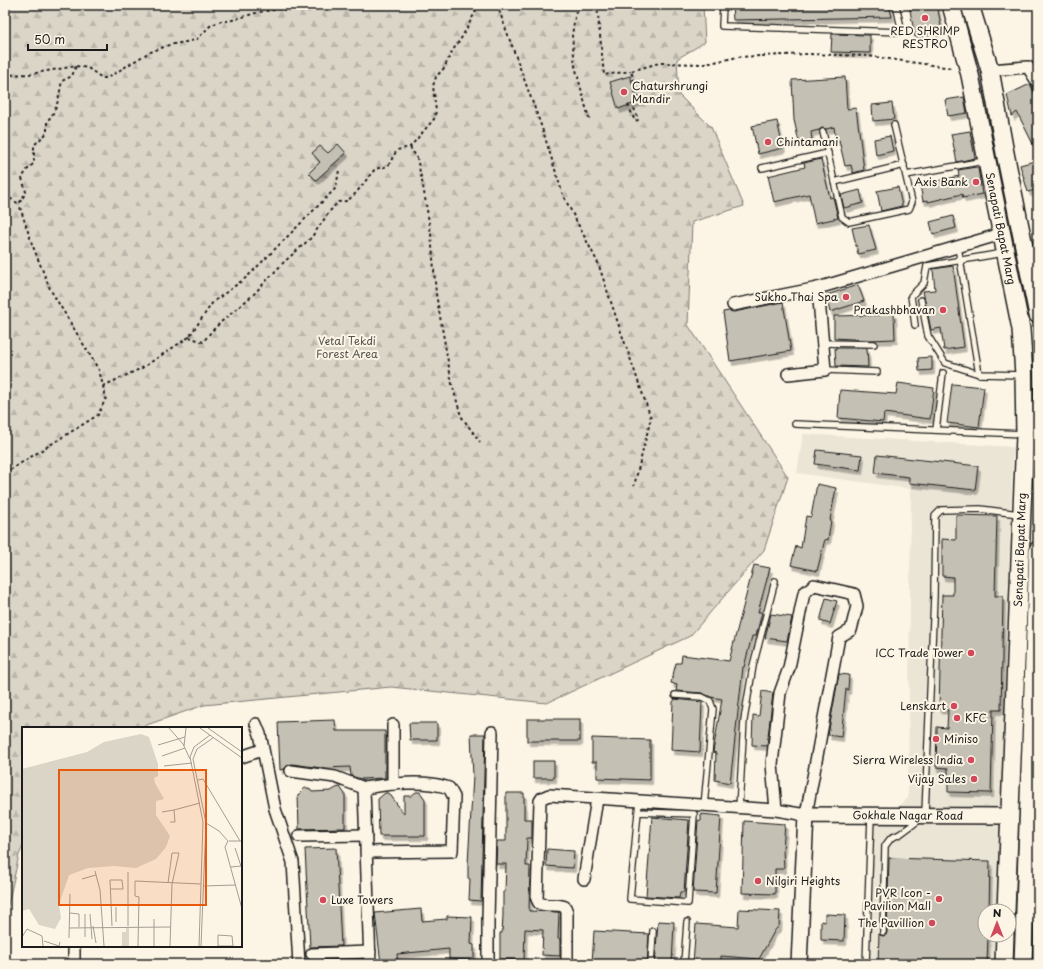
<svg xmlns="http://www.w3.org/2000/svg" width="1043" height="969" viewBox="0 0 1043 969" font-family="'Playpen Sans',sans-serif">
  <style>
    .built { fill: #ebe5d6 }
    .forest { fill: url(#forest-firs); stroke: #7c7872 }
    .building { fill: #c4c0b3; stroke: #1c1c1c; filter: url(#shadow) }
    .lines { fill: none; stroke-linecap: round; stroke-linejoin: round }
    .lane-casing { stroke: #1c1c1c; stroke-width: 8 }
    .street-casing { stroke: #1c1c1c; stroke-width: 14 }
    .secondary-casing { stroke: #1c1c1c; stroke-width: 18 }
    .primary-casing { stroke: #1c1c1c; stroke-width: 20 }
    .path { stroke: #1c1c1c; stroke-width: 2; stroke-dasharray: 3 3; stroke-linecap: butt }
    .lane { stroke: #fcf5e5; stroke-width: 5.5 }
    .street { stroke: #fcf5e5; stroke-width: 11 }
    .secondary { stroke: #fcf5e5; stroke-width: 15 }
    .primary { stroke: #fcf5e5; stroke-width: 17 }
    .poi-dot { fill: #d1495b; stroke: #fcf5e5; stroke-width: 1.5 }
    .labels { text-anchor: middle; stroke-width: 4; stroke-linejoin: round; paint-order: stroke }
    .poi-label { font-size: 11px; fill: #1c1c1c; stroke: #fcf5e5; text-anchor: end }
    .street-label { font-size: 11px; fill: #1c1c1c; stroke: #fcf5e5 }
    .park-label { font-size: 11px; fill: #555450; stroke: #fcf5e5 }
    .inset-road { fill: none; stroke: #a29e95; stroke-width: 1 }
    .view { fill: #e8590c; fill-opacity: 0.15; stroke: #e8590c; stroke-width: 2 }
    .inset-edge { fill: none; stroke: #1c1c1c; stroke-width: 2 }
  </style>
  <defs>
    <pattern id="forest-firs" width="22" height="20" patternUnits="userSpaceOnUse"><rect width="22" height="20" fill="#dbd5c8"/><path d="M5 1l3.5 6h-7zM16 11l3.5 6h-7z" fill="#bbb6ab"/></pattern>
    <filter id="shadow"><feDropShadow dx="2.5" dy="4.5" stdDeviation="0" flood-color="#0004"/></filter>
  </defs>
  <rect width="100%" height="100%" fill="#fcf5e5"/>
  <filter id="ink" filterUnits="userSpaceOnUse"><feTurbulence type="fractalNoise" baseFrequency=".025" numOctaves="2"/><feDisplacementMap in="SourceGraphic" scale="8" xChannelSelector="R" yChannelSelector="G"/><feConvolveMatrix kernelMatrix="1 2 1 2 8 2 1 2 1" color-interpolation-filters="sRGB"/></filter>
  <g filter="url(#ink)">
    <polygon class="built" points="803,434 1013,447 998,911 985,911 985,935 997,935 996,964 863,964 866,831 908,798 911,489 797,473"/>
    <polygon class="forest" points="5,5 703,5 705,42 677,59 679,95 711,127 744,206 692,222 688,325 788,477 764,550 690,636 547,703 391,687 204,705 138,728 23,728 23,846 19,855 5,919"/>
    <g class="building">
      <polygon points="732,5 889,5 892,17 733,20"/>
      <polygon points="909,5 937,5 942,31 915,37"/>
      <polygon points="832,34 870,35 870,53 831,52"/>
      <polygon points="630,76 638,102 618,109 610,82"/>
      <polygon points="845,77 847,109 856,108 864,170 853,173 851,165 845,166 839,140 836,141 834,127 826,129 822,128 819,130 811,132 812,140 799,142 794,120 792,80"/>
      <polygon points="1030,84 1038,100 1038,154 1017,112 1012,116 1007,95"/>
      <polygon points="964,97 967,113 948,116 945,100"/>
      <polygon points="892,103 894,119 873,121 872,105"/>
      <polygon points="777,121 783,148 758,154 752,126"/>
      <polygon points="970,131 975,158 957,162 951,134"/>
      <polygon points="890,136 893,151 876,155 874,139"/>
      <polygon points="338,144 346,153 316,180 309,173 320,162 312,153 320,146 328,153"/>
      <polygon points="821,159 830,198 833,197 838,218 815,223 809,194 774,202 768,176 805,167 804,163"/>
      <polygon points="1038,160 1038,189 1028,192 1020,165"/>
      <polygon points="976,167 978,168 982,194 963,198 962,194 928,202 928,200 923,201 920,185 959,176 958,170"/>
      <polygon points="898,187 902,206 881,211 877,191"/>
      <polygon points="860,190 863,203 844,208 841,195"/>
      <polygon points="953,216 956,228 933,234 930,222"/>
      <polygon points="869,225 876,250 858,254 852,228"/>
      <polygon points="953,266 964,347 944,350 941,328 931,330 923,291 935,290 933,269"/>
      <polygon points="858,285 864,301 830,312 826,295"/>
      <polygon points="783,302 791,351 730,361 723,312 729,311 734,312"/>
      <polygon points="881,313 894,313 895,339 870,340 834,338 834,316 881,315"/>
      <polygon points="835,348 867,348 868,367 836,366"/>
      <polygon points="932,357 932,370 919,371 918,358"/>
      <polygon points="898,383 934,388 930,419 884,413 883,422 838,418 840,390 896,394"/>
      <polygon points="952,384 984,387 979,427 947,423"/>
      <polygon points="817,450 862,455 860,470 815,464"/>
      <polygon points="877,455 978,466 975,490 909,483 909,477 875,473"/>
      <polygon points="817,484 836,488 830,520 831,520 828,540 825,539 817,571 791,565 796,546 801,548 806,516 811,517"/>
      <polygon points="956,515 997,516 995,596 1003,596 1001,710 993,710 991,793 948,792 948,768 936,767 937,727 947,728 948,710 939,709 942,595 953,595 953,577 942,576 942,539 956,540"/>
      <polygon points="754,565 770,568 758,612 762,612 756,636 752,636 744,667 743,667 730,783 715,780 716,753 713,752 722,699 711,697 702,693 676,691 677,685 671,683 676,663 681,663 682,655 729,661"/>
      <polygon points="826,598 837,601 830,624 820,621"/>
      <polygon points="771,614 792,617 787,641 765,638"/>
      <polygon points="839,674 849,675 848,690 846,689 841,737 828,735"/>
      <polygon points="762,691 773,693 767,746 752,745 753,715 759,716"/>
      <polygon points="675,699 702,702 700,752 671,750 673,702"/>
      <rect x="527" y="719" width="53" height="22"/>
      <polygon points="335,720 336,731 385,731 385,778 361,779 351,776 350,767 322,768 292,764 288,765 284,769 280,770 278,722"/>
      <polygon points="409,723 437,723 437,740 410,740"/>
      <polygon points="471,734 485,734 481,901 469,900 470,879 468,878 468,864 473,776"/>
      <polygon points="592,738 650,740 650,780 597,778 597,762 592,762"/>
      <rect x="533" y="761" width="21" height="17"/>
      <polygon points="340,787 345,794 345,828 299,829 298,795 305,788 309,788 312,792 331,791 336,788"/>
      <polygon points="416,792 420,792 425,799 425,836 379,836 378,799 385,793 389,793 404,814 404,796 411,796"/>
      <polygon points="506,793 524,793 524,819 532,819 532,838 527,838 526,866 530,866 529,911 559,912 558,939 560,939 560,956 542,955 543,930 525,929 524,960 500,959 500,933 502,933 503,915 503,892 505,892 506,864 496,864 497,841 506,841"/>
      <polygon points="701,814 721,816 716,893 693,892 698,820 701,821"/>
      <polygon points="652,817 689,820 684,892 680,892 679,898 646,896"/>
      <polygon points="744,821 785,824 783,849 784,869 775,869 775,894 742,893"/>
      <polygon points="336,848 341,946 310,947 305,849"/>
      <polygon points="547,849 574,851 573,868 546,866"/>
      <polygon points="889,858 990,861 989,911 985,911 985,935 988,935 987,964 878,964 879,933 880,935 883,936 886,935 887,932"/>
      <polygon points="421,909 422,921 447,919 447,916 472,917 471,944 474,945 474,960 449,959 449,949 397,954 398,964 381,964 375,913"/>
      <polygon points="739,909 780,911 779,926 775,930 759,959 721,956 721,964 693,964 696,924 738,927"/>
      <polygon points="825,914 845,915 844,941 821,940 821,921 825,922"/>
      <polygon points="658,921 674,922 672,964 655,964"/>
      <polygon points="594,931 649,934 647,964 592,964"/>
    </g>
    <g class="lines">
      <g class="lane-casing">
        <g id="lane">
          <polyline points="723,5 722,26 902,32 896,5"/>
          <polyline points="823,132 842,217 849,222 909,209 912,202 894,125"/>
          <polyline points="762,168 828,153"/>
          <polyline points="906,175 984,161"/>
          <polyline points="834,182 904,165"/>
          <polyline points="958,247 979,374"/>
          <polyline points="921,300 928,336 945,363 979,374 1023,375"/>
          <polyline points="915,325 911,296 924,283 927,266 1003,253"/>
          <polyline points="822,343 874,344"/>
          <polyline points="825,370 877,372"/>
          <polyline points="795,424 1023,434"/>
          <polyline points="936,430 943,373"/>
          <polyline points="675,695 702,697 710,701 713,709 704,806"/>
          <polyline points="739,808 744,720 753,666 775,581"/>
          <polyline points="638,812 694,814 688,903 630,899 638,812 639,802"/>
          <polyline points="925,814 934,596 935,516 941,510 980,509 1019,514"/>
          <polyline points="883,932 885,846 891,838 900,834 919,820"/>
          <polyline points="651,964 653,931"/>
          <polyline points="684,964 687,922"/>
          <polyline points="866,964 871,816"/>
        </g>
      </g>
      <g class="street-casing">
        <g id="street">
          <polyline points="990,70 1028,67 1038,83"/>
          <polyline points="733,305 818,288"/>
          <polyline points="788,374 825,370 818,288 1001,234"/>
          <polyline points="256,724 260,734 275,809 293,862 299,964"/>
          <polyline points="393,725 393,784"/>
          <polyline points="241,757 262,750"/>
          <polyline points="291,771 335,777 364,788"/>
          <polyline points="299,836 366,835"/>
          <path d="M366 852 452 851 454 797 449 788C424 779 390 784 364 788L370 964"/>
          <polyline points="584,879 597,799"/>
          <polyline points="312,954 370,952"/>
          <polyline points="74,964 74,946"/>
          <polyline points="488,964 488,921 492,732"/>
          <path d="M567 964V912L565 907C557 903 547 907 539 903L537 899 540 801 542 798 549 795 776 810 806 815 839 637 851 630 857 606 854 594 814 585 804 593 789 668 780 693 772 764 776 810"/>
        </g>
      </g>
      <g class="secondary-casing">
        <g id="secondary">
          <path id="s1" d="M799 964 806 815 1009 816"/>
        </g>
      </g>
      <g class="primary-casing">
        <g id="primary">
          <path id="s2" d="M951 5 970 75 987 161 1021 329 1024 375 1025 435 1006 911"/>
          <polyline points="970,5 990,70 1005,153 1038,315"/>
          <polyline points="1004,964 1005,935"/>
          <polyline points="1023,964 1038,550"/>
        </g>
      </g>
      <g class="path">
        <polyline points="497,5 542,128 563,195 598,263 621,332 651,418 634,486"/>
        <polyline points="577,5 572,35 575,66 589,119"/>
        <polyline points="597,5 604,75 631,71"/>
        <polyline points="5,75 30,74 76,66 88,68 102,78 107,78 148,53 169,45 196,40 210,26 221,21 229,21 259,12 280,9 308,11 317,7 318,5"/>
        <polyline points="628,105 635,121 638,120 633,105 640,103 631,71 659,63 705,64 738,57 807,54 868,56 952,68"/>
        <polyline points="410,147 417,158 423,186 431,234 436,294 452,384 461,416 480,442"/>
        <path d="M5 195 19 204 26 192 22 178 27 170 34 163V145L47 133V121C58 111 59 94 62 81L72 76 76 66"/>
        <polyline points="189,337 203,342 211,332 221,322 253,295 283,263 311,238 330,211 338,202 347,201 356,193 375,169 388,166 397,150 410,147 434,119 436,111 433,86 436,77 444,68 453,50 462,37 479,5"/>
        <polyline points="103,386 142,368 189,337 213,302 247,277 336,188 339,170"/>
        <polyline points="5,473 98,415 106,398 99,370 50,289 32,244 19,204"/>
      </g>
      <use href="#lane" class="lane"/>
      <use href="#street" class="street"/>
      <use href="#secondary" class="secondary"/>
      <use href="#primary" class="primary"/>
    </g>
  </g>
  <g class="poi-dot">
    <circle cx="925" cy="18" r="4"/>
    <circle cx="624" cy="92" r="4"/>
    <circle cx="768" cy="142" r="4"/>
    <circle cx="976" cy="182" r="4"/>
    <circle cx="846" cy="297" r="4"/>
    <circle cx="943" cy="310" r="4"/>
    <circle cx="971" cy="653" r="4"/>
    <circle cx="954" cy="706" r="4"/>
    <circle cx="957" cy="718" r="4"/>
    <circle cx="936" cy="739" r="4"/>
    <circle cx="971" cy="760" r="4"/>
    <circle cx="974" cy="779" r="4"/>
    <circle cx="758" cy="881" r="4"/>
    <circle cx="939" cy="899" r="4"/>
    <circle cx="323" cy="900" r="4"/>
    <circle cx="932" cy="923" r="4"/>
  </g>
  <g class="labels">
    <g class="poi-label">
      <text x="925" y="35" text-anchor="middle">RED SHRIMP<tspan x="925" dy="13">RESTRO</tspan></text>
      <text x="632" y="90" text-anchor="start">Chaturshrungi<tspan x="632" dy="13">Mandir</tspan></text>
      <text x="776" y="146" text-anchor="start">Chintamani</text>
      <text x="968" y="186">Axis Bank</text>
      <text x="838" y="301">Sukho Thai Spa</text>
      <text x="935" y="314">Prakashbhavan</text>
      <text x="963" y="657">ICC Trade Tower</text>
      <text x="946" y="710">Lenskart</text>
      <text x="965" y="722" text-anchor="start">KFC</text>
      <text x="944" y="743" text-anchor="start">Miniso</text>
      <text x="963" y="764">Sierra Wireless India</text>
      <text x="966" y="783">Vijay Sales</text>
      <text x="766" y="885" text-anchor="start">Nilgiri Heights</text>
      <text x="931" y="897">PVR Icon -<tspan x="931" dy="13">Pavilion Mall</tspan></text>
      <text x="331" y="904" text-anchor="start">Luxe Towers</text>
      <text x="924" y="927">The Pavillion</text>
    </g>
    <g class="street-label">
      <text dy="4" stroke="none"><textPath href="#s2" startOffset="229">Senapati Bapat Marg</textPath></text>
      <text transform="translate(1020 550) rotate(-88)" y="4">Senapati Bapat Marg</text>
      <text dy="4" stroke="none"><textPath href="#s1" startOffset="251">Gokhale Nagar Road</textPath></text>
    </g>
    <g class="park-label">
      <text x="347" y="345">Vetal Tekdi<tspan x="347" dy="13">Forest Area</tspan></text>
    </g>
  </g>
  <g transform="translate(22 727)">
    <rect width="220" height="220" fill="#fcf5e5"/>
    <path d="M119 7 127 10 136 37V49L132 51 133 56 142 72 134 74V88L148 109 144 120 134 132 114 141 92 139 66 141 47 148 37 177 39 191 33 202 17 198 7 182 0 184V42L65 25 82 15Z" fill="#dbd5c8"/>
    <path d="M104 200H107V219H100V205H104Z" fill="#dbd5c8"/>
    <path class="inset-road" d="M147 1 161 17 168 32M178 1 220 31M186 1 220 25M136 18 163 10M162 19 164 1M140 29 163 21M142 39 170 36M176 53 181 52 218 114M140 85 152 83M148 95H153L152 83 178 76M184 96 197 104 206 114M206 114 203 120 220 182M207 114H220M209 140 219 139 213 121M73 144 78 163 82 219M60 152 74 148M146 156 150 126H157L150 157 148 219M181 159 214 158M89 162H101L100 153H88L90 199M94 180V195M48 186 57 187V200M63 187V210M68 187 70 212M71 199 74 216M106 199V145M47 201 148 200M0 210 5 202 20 209 21 219M47 211 48 167M22 214 37 219 38 215M116 219 117 170 113 169V154L179 157M132 219V192M177 219 181 95 168 30 172 20 188 8M179 219 184 96 171 32 175 22 191 11M196 219V208L210 209 211 219M196 219H211"/>
    <path class="view" d="M37 43H184V178H37Z"/>
    <rect width="220" height="220" class="inset-edge"/>
  </g>
  <rect width="1043" height="969" fill="none" stroke="#fcf5e5" stroke-width="20"/>
  <rect x="10" y="10" width="1023" height="949" fill="none" stroke="#1c1c1c" stroke-width="1.5" filter="url(#ink)"/>
  <g transform="translate(997 923)"><circle r="19" fill="#fcf5e5" stroke="#a29e95"/>
  <path d="M0-3L7 15L0 10L-7 15Z" fill="#d1495b"/>
  <text y="-6" font-size="11" font-weight="bold" text-anchor="middle" fill="#1c1c1c">N</text>
  </g>
  <path d="M28 44v6h79v-6" fill="none" stroke="#1c1c1c" stroke-width="2"/>
  <text x="34" y="44" font-size="12" fill="#1c1c1c" stroke="#fcf5e5" stroke-width="3" paint-order="stroke">50 m</text>
</svg>
